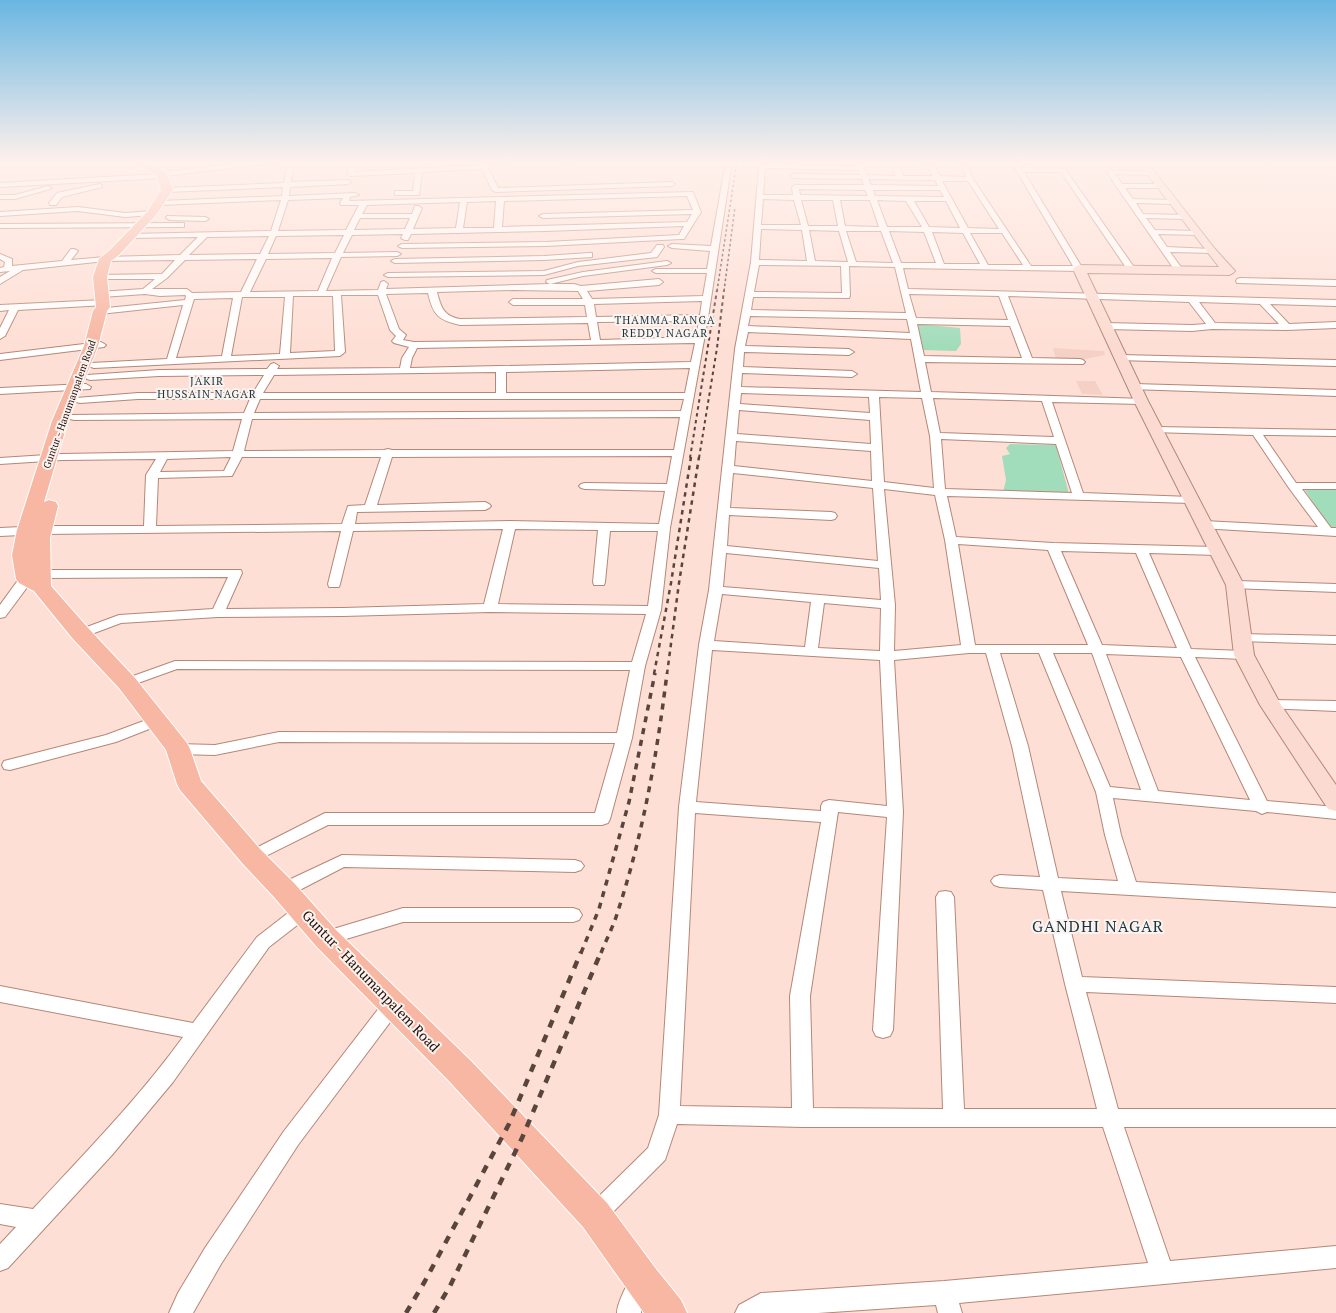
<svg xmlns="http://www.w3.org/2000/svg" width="1336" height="1313" viewBox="0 0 1336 1313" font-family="'PT Serif',serif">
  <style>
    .built { fill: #f5d1c5 }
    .green { fill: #a2ddbb }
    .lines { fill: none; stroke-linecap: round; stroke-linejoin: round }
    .street-casing { stroke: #b58777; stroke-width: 2 }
    .secondary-casing { stroke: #b58777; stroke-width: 2 }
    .primary-casing { stroke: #fff; stroke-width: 2 }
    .street { fill: #fff; fill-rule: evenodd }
    .secondary { fill: #fbdbd1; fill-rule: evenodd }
    .primary { fill: #f7b7a3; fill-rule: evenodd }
    .rail-far4 { stroke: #59453e; stroke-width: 1.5; stroke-dasharray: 2.5 2.5; stroke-linecap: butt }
    .rail-far3 { stroke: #59453e; stroke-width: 2; stroke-dasharray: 3.5 3.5; stroke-linecap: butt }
    .rail-far2 { stroke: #59453e; stroke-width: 2.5; stroke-dasharray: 4.5 4.5; stroke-linecap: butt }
    .rail-far1 { stroke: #59453e; stroke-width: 3.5; stroke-dasharray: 6 6; stroke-linecap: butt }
    .rail { stroke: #59453e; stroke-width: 4.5; stroke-dasharray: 8 8; stroke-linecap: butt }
    .labels { text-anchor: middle; stroke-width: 4; stroke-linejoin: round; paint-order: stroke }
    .far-street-label { font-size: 10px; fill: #22110c; stroke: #fcf2ee }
    .far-neighbourhood-label { font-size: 11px; letter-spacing: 1px; fill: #17363f; stroke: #fcf2ee }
    .near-street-label { font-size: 14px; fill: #22110c; stroke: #fcf2ee }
    .near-neighbourhood-label { font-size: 16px; letter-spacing: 1px; fill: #17363f; stroke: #fcf2ee }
  </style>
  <rect width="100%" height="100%" fill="#fedfd5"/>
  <g class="built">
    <polygon points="1053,348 1104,351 1105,355 1081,360 1056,359"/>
    <polygon points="1076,381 1095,381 1103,395 1082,394"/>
  </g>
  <g class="green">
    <polygon points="918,324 960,328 961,344 956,351 922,350"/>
    <polygon points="1010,444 1056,445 1069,494 1003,492 1006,480 1002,456 1010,454 1006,448"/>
    <polygon points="1303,487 1336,487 1336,530 1331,530"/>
  </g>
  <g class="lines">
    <g class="street-casing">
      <g id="street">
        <polygon points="259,161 285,161 166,176 163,178 0,187 0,183 159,174 162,172"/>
        <path d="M288 161H294L291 182 348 180 351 182 348 184 290 187 289 196 355 193 359 195 350 197 349 201 693 192 701 212 684 239H681L546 246 402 248 398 246 402 244 546 242 679 235 684 226 545 231 411 234 408 240H405L401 238 403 234 352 235 343 253 397 252 401 254 397 256 341 257 326 291 378 290 381 282 384 281 388 284 386 289 550 284 546 282 547 280 583 272 667 261 671 263 667 265 583 276 550 284H574L581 286 659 279 663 282 659 285 587 291 592 299 703 296 707 273H656L652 271 656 269H707L710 251 672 248 668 246 672 244 711 246 726 161H732L708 318 670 528 661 610 645 666 632 738 610 819 608 823 602 825H328L252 863 246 861 244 857 246 853 325 813H595L615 743 279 742 215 755 178 754 173 753 170 749 173 745 178 744 215 745 279 732 617 733 630 670 177 669 127 687 122 686 120 683 122 680 175 661 632 662 646 614 490 612 343 616 218 617 121 623 81 638 76 637 74 634 76 631 119 615 213 609 228 577 44 578 31 582 5 617 0 618V605L21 576 43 570H241L242 573 226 609 343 608 484 604 503 529 353 531 340 584 339 587H329L328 584 341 531 43 534 0 536V528L43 526H144L146 475 156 459 62 460 0 464V458L62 454 233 451 242 419 74 420 70 419 69 417 70 415 244 413 250 399H138L80 403 76 402 75 400 76 398 138 393H253L264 375 159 376 90 380 87 379 85 377 87 375 159 370 267 369 271 364 274 363 279 366 277 369 400 368 402 358 409 347 394 343 392 341 396 336 390 330 378 295H341L345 352 340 356 94 368 91 367 89 365 91 363 167 359 183 305 100 314 96 311 97 309 185 300 186 296 185 295 160 296 145 294 102 297 98 294 99 292 143 289 155 279H97L96 277 97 275 162 274 175 260 105 261 23 270 0 284V277L10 271 0 272V268L4 267 5 262 0 259V254L12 259V266L62 261 71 249H74L78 251 71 260 105 257 180 255 198 237 130 238 126 236 130 234 271 231 281 200 160 205 156 203 160 201 282 196 283 187 167 192 163 190 167 188 284 183ZM687 196 693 210 543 214 539 216 543 218 692 214 687 222 502 227 504 201ZM343 198 340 203 341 205H359L346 230 278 231 288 200ZM496 201 494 228H463L467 202ZM460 202 456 228 413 229 422 208 418 206H415L412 214H362L367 205ZM360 218H410L405 229 354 230ZM344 235 335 253 268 254 276 236ZM269 236 260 254 189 255 207 237ZM332 258 318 291 250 292 266 259ZM257 259 241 292 192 293 187 289H152L167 278 185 260ZM513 290 578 291 583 299H513L509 302 513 305H585L587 317 460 319C444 316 441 308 437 292ZM428 293C433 315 438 320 460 325L588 323 591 340 414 342 403 340 406 335 399 329 386 294ZM293 296H333L335 351 290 353ZM242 297H285L280 354 231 356ZM233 298 222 356 176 358 194 299ZM702 301 700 315 596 317 594 304ZM699 321 696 337 600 340 597 322ZM695 343 691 362 410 368 412 358 417 348ZM690 368 685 393H506V372ZM496 372V393H263L274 375ZM260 399H684L681 411 254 413ZM680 417 674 450H392L388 449 384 450 244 451 252 419ZM672 456 667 484 585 483 581 484 579 486 581 488 585 489 665 491 659 524 510 521 355 524 357 512 485 510 489 508 491 506 489 504 485 502 377 505 392 457ZM231 457 224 471 160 472 167 459ZM242 457H381L365 505 348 506 342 524 156 526 158 478 232 476ZM515 529 598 530 593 582 594 585H604L605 582 610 531H658L648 606 498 604Z"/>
        <polygon points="352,161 358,161 354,172 480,165 478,161 503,161 486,164 498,188 672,182 675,184 672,186 496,192 492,190 482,169 422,172 419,195 395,195 395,191 413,191 415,173 350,176 347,174"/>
        <polygon points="564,161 571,161 571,163 568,165"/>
        <path d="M855 161H861L867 175 896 176 890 161H897L903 176H933L925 161H932L940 176 966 177 960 161H966L973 179 1031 266H1073L1012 163 1017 162 1021 168 1065 169 1136 270 1132 272H1129L1061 172H1024L1083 269 1082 271 903 268 908 289 1336 300V306L1270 304 1289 324 1336 322V328L1287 330 1212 329 1192 331 1106 329 1101 326 1106 323 1192 325 1206 324 1189 302 1008 296 1032 358 1080 359 1083 360 1085 362 1083 364 925 362 931 392 1145 399 1146 401 1141 404 1052 402 1083 493 1191 497 1195 498 1197 500 1195 502 1191 503 947 496 956 537 1053 543 1217 547 1221 548 1223 551 1221 554 1217 555 1149 553 1191 649 1244 651 1249 652 1251 655 1249 658 1244 659 1195 657 1267 801 1336 807V819L1267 812 1262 814 1256 811 1113 798 1121 835 1136 882 1336 893V907L1061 891 1082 977 1336 987V1003L1086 992 1118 1109H1336V1127H1124L1170 1261 1336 1246V1268L959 1303 962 1313H938L936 1305 818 1313H735L739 1305 761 1293 944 1281 1148 1263 1103 1127H803L677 1124 665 1160 603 1222 595 1225 587 1222 584 1215 587 1208 648 1148 659 1115 679 807 699 645 709 590 735 349 751 262 759 166 762 164 857 166ZM765 168 858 170 860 175 793 174 790 176 793 178 862 179 864 185H795L792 187 793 195H763ZM868 179 935 180 938 186 871 185ZM942 181H968L999 229 968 228ZM799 189 865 190 868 196 800 195ZM873 190H940L944 197 875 196ZM763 199 794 200 801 225H761ZM801 200H833L838 226H808ZM840 200H870L879 227 845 226ZM877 200 906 201 922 227H887ZM914 201H946L960 228 929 227ZM761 229 802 230 807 261 759 260ZM809 230 839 231 848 262 815 261ZM846 231H881L893 263 856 262ZM889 231 924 232 936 263H901ZM932 232 963 233 980 264H944ZM970 233H1002L1023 265H988ZM759 265 841 266 842 293 754 292ZM849 266 895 267 906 313 751 310 753 297 849 298 850 296ZM909 294 999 296 1008 320 916 318ZM1199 302 1260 304 1279 324 1215 323ZM750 316 907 319 910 333 748 326ZM917 324 1010 326 1022 358 924 356ZM748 332 911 339 921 392 741 387 742 373 852 377 857 374 852 371 743 367 744 352 849 355 854 352 849 349 745 346ZM741 393 869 397 870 413 740 404ZM879 397 922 398 930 436 934 488 884 482ZM933 398 1042 401 1054 437 940 433ZM739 410 870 420 871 444 737 434ZM941 439 1056 444 1072 493 945 489ZM736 441 871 451 872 481 734 466ZM733 473 873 488 878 561 727 546 729 515 831 520 835 519 837 516 835 513 831 512 730 508ZM884 489 935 495 945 540 961 645 894 651 895 605ZM958 544 1048 550 1088 645H975ZM1061 551 1136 553 1177 648 1102 645ZM726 553 879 568 881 600 723 587ZM722 594 811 602 805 647 714 641ZM824 603 881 608 880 651 818 648ZM712 650 880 660 887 806 829 800 823 802 821 806V811L696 802ZM969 653H986L1012 746 1040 877 1000 875 994 877 991 881 994 885 1000 887 1043 890 1065 984 1097 1109H964L954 897 951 892 945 891 939 892 936 897 943 1109 813 1108 810 996 838 812 887 817 873 1030 876 1036 883 1038 890 1036 893 1030 903 812 894 660ZM1000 653H1039L1096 792 1105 835 1118 881 1058 878 1028 746ZM1053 653H1092L1141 790 1110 787ZM1106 654 1181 657 1250 800 1158 791ZM695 813 821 822 790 996 792 1108 680 1106Z"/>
        <polygon points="1110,170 1151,172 1151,174 1149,175 1115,174 1122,184 1160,184 1163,186 1160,188 1125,188 1133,199 1173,200 1177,202 1173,204 1136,203 1143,214 1185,215 1189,217 1185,219 1146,218 1155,230 1198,231 1202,233 1198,235 1158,234 1167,247 1211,249 1214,249 1214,253 1170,252 1183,270 1179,272 1176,272 1116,186 1107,172"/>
        <polygon points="100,184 102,185 102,187 62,197 56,205 50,205 49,203 57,193"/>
        <polygon points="48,186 52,188 50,189 15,199 0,199 0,195 15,195"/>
        <polygon points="78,207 125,213 152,211 156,213 152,215 125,217 78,211 0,216 0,212"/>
        <polygon points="167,216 205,217 209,219 205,221 170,220 166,218"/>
        <polygon points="181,223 184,223 184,227 0,228 0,224"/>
        <polygon points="657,245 663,245 664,247 657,257 578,266 544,275 388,277 384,275 388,273 544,271 578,262 651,253"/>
        <polygon points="589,253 592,253 592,257 544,260 395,263 391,261 395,259 544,256"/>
        <polygon points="1240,278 1336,280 1336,286 1237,283 1236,281 1237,279"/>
        <polygon points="103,300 106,301 107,303 106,305 18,310 5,336 0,339 0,328 9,310 0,311 0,305"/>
        <polygon points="101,342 106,345 104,347 0,360 0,354"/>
        <polygon points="1120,355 1336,360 1336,366 1117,360 1115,358"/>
        <polygon points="86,384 91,387 90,389 0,394 0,388"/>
        <polygon points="1134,384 1336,390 1336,396 1130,389 1129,387 1130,385"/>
        <polygon points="1156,427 1336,430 1336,436 1263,435 1296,483 1336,483 1336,489 1302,489 1331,528 1336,528 1336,536 1200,528 1198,525 1200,522 1204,521 1318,527 1289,488 1253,435 1152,432 1151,430"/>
        <polygon points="1235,581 1336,584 1336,592 1230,588 1229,585 1230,582"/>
        <polygon points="1242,634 1336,636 1336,644 1237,641 1235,638 1237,635"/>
        <polygon points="1271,700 1336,701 1336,711 1266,708 1264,705 1266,702"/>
        <polygon points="157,716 162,718 164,721 162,724 116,742 10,770 4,769 2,765 4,761 106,735"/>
        <polygon points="342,855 575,860 581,862 584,866 581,870 575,872 344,867 290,895 284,896 278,895 275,890 278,885"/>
        <path d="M303 904 309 906 312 911 309 916 269 947 173 1082 112 1155 8 1268 0 1271V1244L16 1227 0 1224V1204L33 1209C85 1153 138 1099 183 1037L0 1002V986L193 1023 257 937 297 906Z"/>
        <polygon points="403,908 573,908 579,910 582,915 579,920 573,922 403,922 326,945 320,943 317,938 320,933"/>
        <polygon points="393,996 400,999 403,1004 400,1009 298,1145 221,1264 193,1313 169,1313 178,1293 205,1248 284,1131 386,999"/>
        <path d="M642 1272 650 1275 654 1283 641 1310V1313H617C617 1304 627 1283 633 1276 635 1274 639 1273 642 1272Z"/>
      </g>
    </g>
    <g class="secondary-casing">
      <polygon id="secondary" points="1137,161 1146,161 1215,249 1235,271 1233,273 1229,275 1087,273 1148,401 1244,585 1254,655 1281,705 1336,785 1336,811 1328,809 1260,705 1234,655 1226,585 1134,401 1073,269 1075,267 1079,265 1219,267"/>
    </g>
    <g class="primary-casing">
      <polygon id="primary" points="131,161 145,161 166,172 173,190 156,215 119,255 111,261 107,277 110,307 107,311 98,346 68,421 44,502 49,500 56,502 58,506 50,538 51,586 89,629 135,678 187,743 190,749 201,781 261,850 294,883 336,930 471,1061 607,1203 656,1269 681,1300 687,1313 644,1313 583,1227 449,1081 316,946 274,897 243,864 180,790 177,784 166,750 119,688 73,639 34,591 19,583 16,579 12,555 17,530 52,421 84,346 93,311 96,307 93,277 99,259 111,249 148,211 161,190 157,176"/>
    </g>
    <use href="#street" class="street"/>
    <use href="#secondary" class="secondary"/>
    <use href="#primary" class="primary"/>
    <g class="rail-far4">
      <polyline points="717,291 737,161"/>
      <polyline points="724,291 735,207"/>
    </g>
    <g class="rail-far3">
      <polyline points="690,458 717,290"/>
      <polyline points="699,458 717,348 724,290"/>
    </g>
    <g class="rail-far2">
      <polyline points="654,674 671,583 691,457"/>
      <polyline points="667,674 679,583 699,457"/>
    </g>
    <g class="rail-far1">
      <polyline points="581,953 599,909 629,802 655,673"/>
      <path d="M601 953C606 940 613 927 617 914 643 835 657 755 667 673"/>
    </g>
    <g class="rail">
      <polyline points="406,1313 425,1281 509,1124 581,952"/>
      <polyline points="434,1313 450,1286 522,1138 601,952"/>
    </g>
  </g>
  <linearGradient id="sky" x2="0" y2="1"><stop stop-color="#69b6e2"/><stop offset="0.47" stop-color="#fff1ec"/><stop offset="1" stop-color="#fff1ec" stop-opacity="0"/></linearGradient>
  <rect width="1336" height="345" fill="url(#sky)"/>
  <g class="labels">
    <g class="far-street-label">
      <text transform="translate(69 404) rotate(-70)" y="4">Guntur - Hanumanpalem Road</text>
    </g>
    <g class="far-neighbourhood-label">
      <text x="665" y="324">THAMMA RANGA<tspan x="665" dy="13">REDDY NAGAR</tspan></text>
      <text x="207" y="385">JAKIR<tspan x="207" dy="13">HUSSAIN NAGAR</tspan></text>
    </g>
    <g class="near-street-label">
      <text transform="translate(371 981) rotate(46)" y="5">Guntur - Hanumanpalem Road</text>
    </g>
    <g class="near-neighbourhood-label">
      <text x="1098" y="932">GANDHI NAGAR</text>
    </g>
  </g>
</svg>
